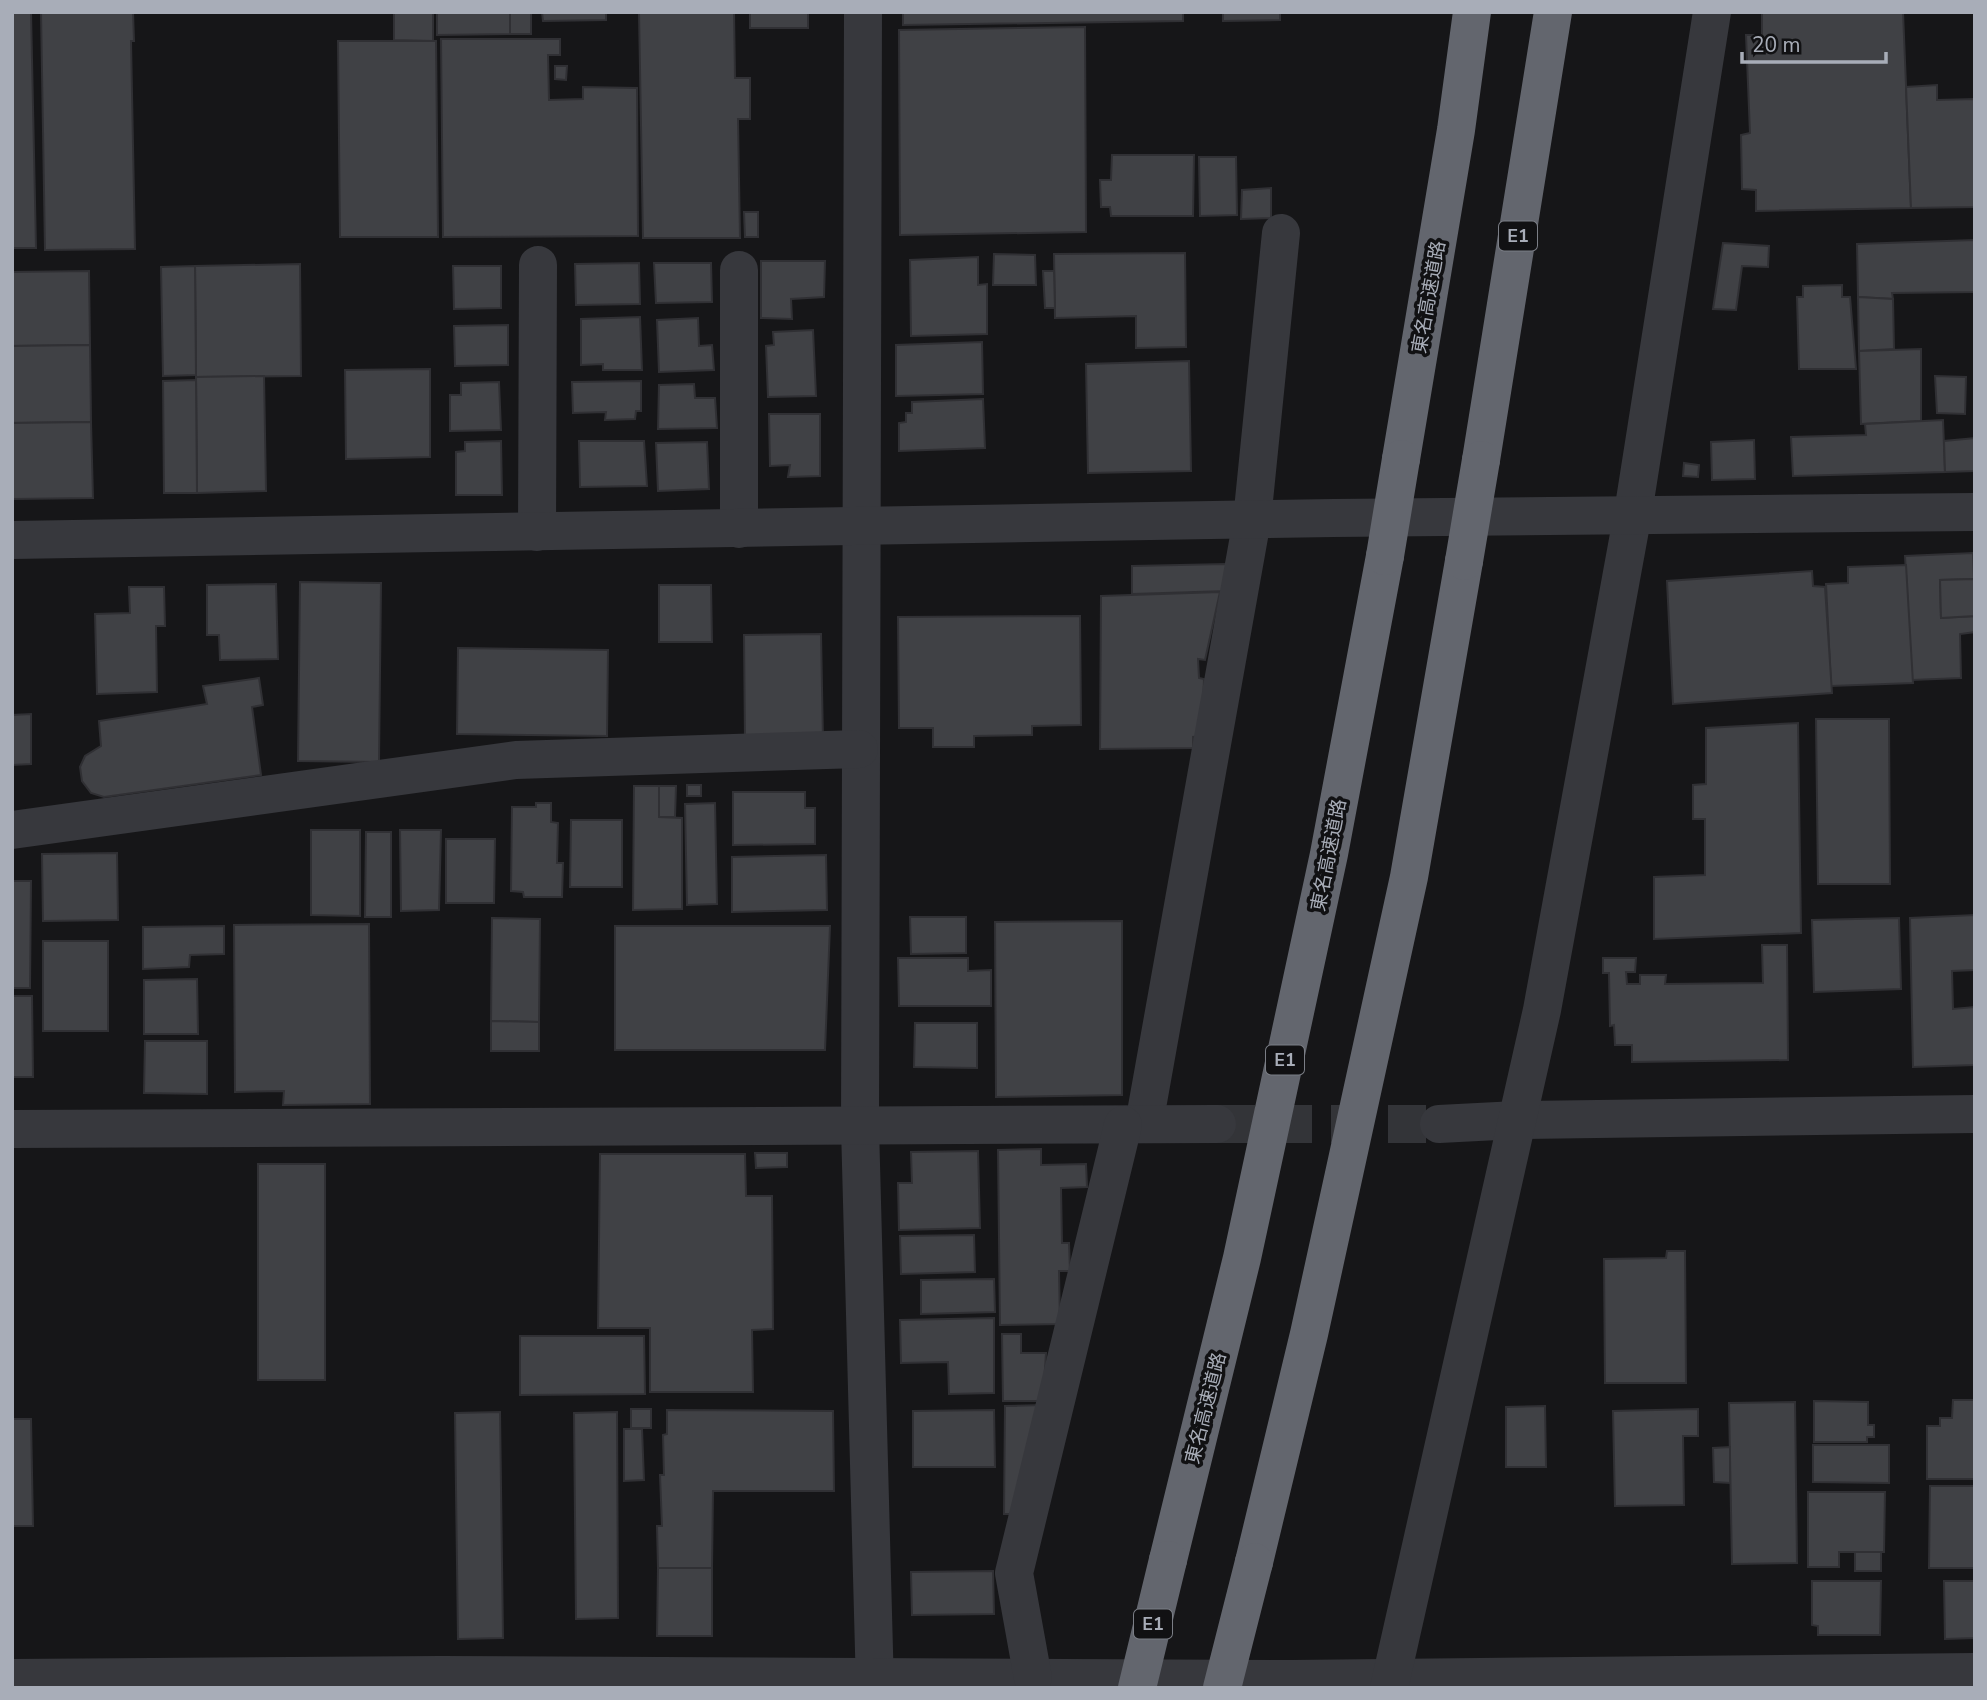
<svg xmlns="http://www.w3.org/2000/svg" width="1987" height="1700" viewBox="0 0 1987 1700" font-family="'Nunito Sans','Noto Sans JP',sans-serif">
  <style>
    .building { fill: #404145; stroke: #303034; stroke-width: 2 }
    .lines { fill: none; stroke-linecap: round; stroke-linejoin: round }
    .minor-tunnel { stroke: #333438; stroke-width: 38; stroke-dasharray: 38 19; stroke-linecap: butt }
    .minor { stroke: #37383d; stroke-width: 38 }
    .tertiary { stroke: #37383d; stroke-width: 38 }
    .motorway { stroke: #63666e; stroke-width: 38 }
    .motorway-bridge { stroke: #63666e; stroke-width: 38 }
    .labels { text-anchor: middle; stroke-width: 7; stroke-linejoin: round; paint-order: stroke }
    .shield { fill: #111113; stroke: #7b7e86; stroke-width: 2 }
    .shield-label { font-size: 18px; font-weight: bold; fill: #a8adb8 }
    .street-label { font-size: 19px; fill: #a8adb8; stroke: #111113 }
  </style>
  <rect width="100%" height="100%" fill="#161618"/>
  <g class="building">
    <polygon points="12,12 31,12 36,248 12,248"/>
    <polygon points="41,12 133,12 134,41 131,41 135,249 45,250"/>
    <polygon points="394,12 433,12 433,41 394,40"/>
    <polygon points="437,12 510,12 510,34 437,35"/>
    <rect x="510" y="12" width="21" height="22"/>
    <polygon points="542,12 606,12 606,20 543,21"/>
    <polygon points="639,12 734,12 735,78 750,78 750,119 738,119 740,238 643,238"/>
    <rect x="750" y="12" width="58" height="16"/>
    <polygon points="903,12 1183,12 1183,21 903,25"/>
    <polygon points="1223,12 1280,12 1280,20 1223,21"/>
    <polygon points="1762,12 1903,12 1911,208 1756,211 1756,190 1742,189 1741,135 1750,133 1746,35 1762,35"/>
    <polygon points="1085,27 1086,232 900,235 899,30"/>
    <polygon points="441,39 560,39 560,55 548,55 549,100 583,99 583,87 637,88 638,236 443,237"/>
    <polygon points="338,41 436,41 438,237 340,237"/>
    <polygon points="555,66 567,66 566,80 555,79"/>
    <polygon points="1937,85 1937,100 1975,99 1975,207 1911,208 1906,87"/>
    <polygon points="1112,155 1194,155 1193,216 1111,216 1110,207 1101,207 1100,180 1111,180"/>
    <polygon points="1199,157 1236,157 1237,215 1200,216"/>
    <polygon points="1271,188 1271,218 1241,219 1242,190"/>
    <polygon points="744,212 758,212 758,237 745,237"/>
    <polygon points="1975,240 1975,292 1892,293 1893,299 1858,297 1857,244"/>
    <polygon points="1723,243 1769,246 1768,267 1742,266 1736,310 1713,309"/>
    <polygon points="1185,253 1186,347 1136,348 1136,316 1055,318 1054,254"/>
    <polygon points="994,254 1035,255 1036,285 993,285"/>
    <polygon points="978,257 978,285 987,284 987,334 911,336 910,260"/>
    <polygon points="761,261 825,261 824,297 791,299 792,319 761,318"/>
    <polygon points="639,263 640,304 576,305 575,264"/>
    <polygon points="654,263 711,263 712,302 656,303"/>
    <polygon points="300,264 301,376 196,377 195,266"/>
    <polygon points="195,266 196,375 163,376 161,267"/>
    <polygon points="453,266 501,266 501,308 454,309"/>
    <polygon points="89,271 90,345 12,346 12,272"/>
    <polygon points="1043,271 1054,271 1055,308 1045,308"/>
    <polygon points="1842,285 1842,297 1850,297 1856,369 1799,369 1797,297 1803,297 1803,286"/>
    <polygon points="1858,297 1893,299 1894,349 1859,351"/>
    <polygon points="640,317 642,370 603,370 603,364 581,365 581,319"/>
    <polygon points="698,318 699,346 712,345 714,370 659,372 657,320"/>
    <polygon points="508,325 508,365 455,366 454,326"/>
    <polygon points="813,330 816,396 768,397 766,346 774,345 773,332"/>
    <polygon points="982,342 983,394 896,396 896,345"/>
    <polygon points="90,345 91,422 12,423 12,346"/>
    <polygon points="1921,349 1921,421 1861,424 1859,351"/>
    <polygon points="1189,361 1191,471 1088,473 1086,364"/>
    <polygon points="430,369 430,457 346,459 345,370"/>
    <polygon points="264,376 266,491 197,493 196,377"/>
    <polygon points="1935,376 1966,377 1965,414 1937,413"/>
    <polygon points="196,380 197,493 164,493 163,381"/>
    <polygon points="641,381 641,411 636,411 635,419 605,420 606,412 573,413 572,382"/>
    <polygon points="499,382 501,430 450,431 450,395 461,395 461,383"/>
    <polygon points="694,384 695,398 715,398 717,428 658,429 659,385"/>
    <polygon points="983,399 985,448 899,451 899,423 906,422 906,413 912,413 912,402"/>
    <polygon points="769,414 820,414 820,476 788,477 790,465 770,466"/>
    <polygon points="1943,420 1945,472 1793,476 1791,437 1866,435 1865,424"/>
    <polygon points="91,422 93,498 12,499 12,423"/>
    <polygon points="1975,438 1975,471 1945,472 1944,441"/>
    <polygon points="1754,440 1755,479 1712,480 1711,442"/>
    <polygon points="501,441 502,495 456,495 456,452 465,451 465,442"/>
    <polygon points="579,441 644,441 647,486 580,487"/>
    <polygon points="707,442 709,489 658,491 656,443"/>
    <polygon points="1684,463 1699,465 1698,477 1683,476"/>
    <polygon points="1973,553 1974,579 1940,580 1941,618 1975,616 1975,632 1960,634 1961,678 1912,680 1905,556"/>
    <polygon points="1226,564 1227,591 1132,594 1132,566"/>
    <polygon points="1906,565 1913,683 1831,686 1826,584 1848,583 1848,567"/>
    <polygon points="1812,571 1813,586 1825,587 1832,693 1673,704 1667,581"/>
    <polygon points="1974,579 1975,616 1941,618 1940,580"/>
    <polygon points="300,582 381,583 379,762 298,761"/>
    <polygon points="276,584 278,659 220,660 219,635 207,635 207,585"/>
    <polygon points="659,585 711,585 712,642 659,642"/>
    <polygon points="129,587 164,587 165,626 156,626 157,692 97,694 95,614 130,613"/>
    <polygon points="1220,592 1205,660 1198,659 1199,678 1204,679 1202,736 1193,737 1193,748 1100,749 1101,596"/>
    <polygon points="1080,616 1081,725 1032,726 1032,735 974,736 974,747 933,747 933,728 899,728 898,617"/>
    <polygon points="821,634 823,741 745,741 744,635"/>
    <polygon points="458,648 608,650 607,736 457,734"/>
    <polygon points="259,678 263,705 252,707 261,775 104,797 91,793 82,781 80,767 85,756 101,746 99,721 207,704 203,686"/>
    <polygon points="31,714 31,764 12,765 12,715"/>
    <polygon points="1816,719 1889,719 1890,884 1818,884"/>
    <polygon points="1798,723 1801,933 1654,939 1654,877 1705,875 1705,819 1693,819 1693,785 1706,784 1706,728"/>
    <rect x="687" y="785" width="14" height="11"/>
    <polygon points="634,786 659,786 659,817 682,818 682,909 633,910"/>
    <polygon points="659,786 676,786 675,817 659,817"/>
    <polygon points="733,792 805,792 805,808 815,808 815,844 733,845"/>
    <polygon points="536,803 551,803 551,822 558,823 557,863 563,863 562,897 524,897 523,892 511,891 512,807 536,807"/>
    <polygon points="715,803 717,904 687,905 685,804"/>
    <polygon points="571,820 622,820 622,887 570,887"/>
    <polygon points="311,830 360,830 360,916 311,915"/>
    <polygon points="400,830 441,830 439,910 401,911"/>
    <polygon points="366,832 391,832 391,917 365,917"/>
    <polygon points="446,839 495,839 494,903 446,903"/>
    <polygon points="117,853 118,920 43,921 42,854"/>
    <polygon points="826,855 827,910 732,912 732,857"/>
    <polygon points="12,881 31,881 30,988 12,988"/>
    <polygon points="1975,915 1975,970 1952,971 1953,1009 1974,1007 1975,1065 1913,1067 1910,918"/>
    <polygon points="910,917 966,917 966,953 911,954"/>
    <polygon points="492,918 540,919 539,1022 491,1021"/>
    <polygon points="1899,918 1901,989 1814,992 1812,920"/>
    <polygon points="1122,921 1122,1095 996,1097 995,922"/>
    <polygon points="369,924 370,1104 283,1105 284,1091 235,1092 234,925"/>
    <polygon points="224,926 224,954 190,955 189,967 143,969 143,927"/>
    <polygon points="615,926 830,926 825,1050 615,1050"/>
    <rect x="43" y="941" width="65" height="90"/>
    <polygon points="1762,945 1787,945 1788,1060 1632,1062 1632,1045 1615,1045 1614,1025 1610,1026 1609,973 1603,973 1603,958 1636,958 1635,972 1626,972 1627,984 1640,984 1640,975 1666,975 1665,984 1763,983"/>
    <polygon points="898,958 968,958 968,971 991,970 991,1006 899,1006"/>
    <polygon points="197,979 198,1034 144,1034 144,980"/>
    <polygon points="12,996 32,996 33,1077 12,1077"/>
    <polygon points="491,1021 539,1022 539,1051 491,1051"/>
    <polygon points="915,1023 977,1023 977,1068 914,1067"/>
    <polygon points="145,1041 207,1041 207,1094 144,1093"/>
    <polygon points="1041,1149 1041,1165 1086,1164 1087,1187 1061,1188 1062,1243 1069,1243 1070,1271 1059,1271 1060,1324 1000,1325 998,1150"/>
    <polygon points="978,1151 980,1228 899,1230 898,1183 912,1183 911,1152"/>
    <polygon points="755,1153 787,1153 787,1167 756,1168"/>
    <polygon points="600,1154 745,1154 746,1196 772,1196 773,1329 752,1330 753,1392 650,1392 650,1328 598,1328"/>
    <rect x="258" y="1164" width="67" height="216"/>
    <polygon points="974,1235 975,1272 901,1274 900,1236"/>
    <polygon points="1667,1251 1685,1251 1686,1383 1605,1383 1604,1259 1666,1258"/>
    <polygon points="994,1279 995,1312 921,1314 921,1280"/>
    <polygon points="994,1318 994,1393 949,1394 948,1362 901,1363 900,1320"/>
    <polygon points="1002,1334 1021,1334 1021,1353 1046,1353 1043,1401 1003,1401"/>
    <polygon points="520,1336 644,1336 645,1394 520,1395"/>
    <polygon points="1953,1400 1975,1400 1975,1479 1927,1479 1927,1426 1940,1426 1940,1418 1952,1418"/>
    <polygon points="1814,1401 1868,1402 1868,1425 1874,1425 1874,1437 1867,1437 1867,1442 1814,1442"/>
    <polygon points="1795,1402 1797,1563 1732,1564 1729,1403"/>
    <polygon points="1044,1405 1018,1514 1004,1514 1005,1406"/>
    <polygon points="1545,1406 1546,1467 1506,1467 1506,1407"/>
    <rect x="631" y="1409" width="20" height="19"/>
    <polygon points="1698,1409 1698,1436 1683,1436 1684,1505 1615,1506 1613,1411"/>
    <polygon points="667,1410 833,1411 834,1491 713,1491 712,1568 658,1568 657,1526 662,1526 660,1475 664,1475 663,1435 667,1434"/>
    <polygon points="994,1410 995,1467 913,1467 913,1411"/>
    <polygon points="500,1412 503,1638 458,1639 455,1413"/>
    <polygon points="617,1412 618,1618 576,1619 574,1413"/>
    <polygon points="12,1419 31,1419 33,1526 12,1526"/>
    <polygon points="624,1429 642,1429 644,1480 624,1481"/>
    <polygon points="1813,1445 1889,1445 1889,1483 1813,1482"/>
    <polygon points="1730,1447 1730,1483 1714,1482 1713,1448"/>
    <polygon points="1930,1486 1975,1486 1975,1568 1929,1568"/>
    <polygon points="1808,1492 1885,1492 1884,1552 1839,1552 1839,1567 1808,1567"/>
    <rect x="1855" y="1552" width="26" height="19"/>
    <polygon points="658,1568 712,1568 712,1636 657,1636"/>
    <polygon points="993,1571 994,1614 912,1615 911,1572"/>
    <polygon points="1812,1581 1881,1581 1880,1635 1818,1635 1818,1626 1812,1625"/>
    <polygon points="1944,1581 1975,1581 1975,1638 1945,1639"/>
  </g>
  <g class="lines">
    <polyline class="minor-tunnel" points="1217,1124 1439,1124"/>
    <g class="minor">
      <polyline points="863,12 860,1127 875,1688"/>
      <polyline points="739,270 739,529"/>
      <polyline points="537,532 538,265"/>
      <polyline points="12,830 516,760 859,749"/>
      <polyline points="1144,1124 1252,520 1281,233"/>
      <polyline points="1439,1124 1517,1120 1975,1114"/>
      <polyline points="12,1129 1217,1124"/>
      <polyline points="12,1678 440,1675 1291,1679 1975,1672"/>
      <polyline points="1033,1678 1014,1573 1123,1125"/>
      <polyline points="1389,1688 1542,1010 1633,513 1712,12"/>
    </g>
    <path class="tertiary" d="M12 540 1334 518C1548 517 1761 513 1975 512"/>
    <g class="motorway">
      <polyline points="1401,459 1456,130 1472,12"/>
      <polyline points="1481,460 1553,12"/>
      <polyline points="1168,1560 1242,1258 1329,854 1385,556"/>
      <polyline points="1254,1562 1309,1334 1409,877 1464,561"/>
    </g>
    <g class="motorway-bridge">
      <polyline points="1385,556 1401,459"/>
      <polyline points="1464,561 1481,460"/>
      <polyline points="1137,1688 1168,1560"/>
      <polyline points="1222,1688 1254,1562"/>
    </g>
  </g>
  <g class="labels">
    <g class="shield">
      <rect x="1499" y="221.5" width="38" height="29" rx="5"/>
      <rect x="1266" y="1045.5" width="38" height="29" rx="5"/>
      <rect x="1134" y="1609.5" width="38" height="29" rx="5"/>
    </g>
    <g class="shield-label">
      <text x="1518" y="242">E1</text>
      <text x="1285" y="1066">E1</text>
      <text x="1153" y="1630">E1</text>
    </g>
    <g class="street-label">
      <text transform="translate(1428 297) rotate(-80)" y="7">東名高速道路</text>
      <text transform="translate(1328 855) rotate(-79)" y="7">東名高速道路</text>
      <text transform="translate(1205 1408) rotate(-76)" y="7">東名高速道路</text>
    </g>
  </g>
  <rect width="1987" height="1700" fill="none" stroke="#a8adb8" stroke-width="28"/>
  <path d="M1742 52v10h144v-10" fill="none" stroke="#a8adb8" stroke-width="3.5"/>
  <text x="1752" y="52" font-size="21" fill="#a8adb8" stroke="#111113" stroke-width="5" paint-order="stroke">20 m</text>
</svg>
